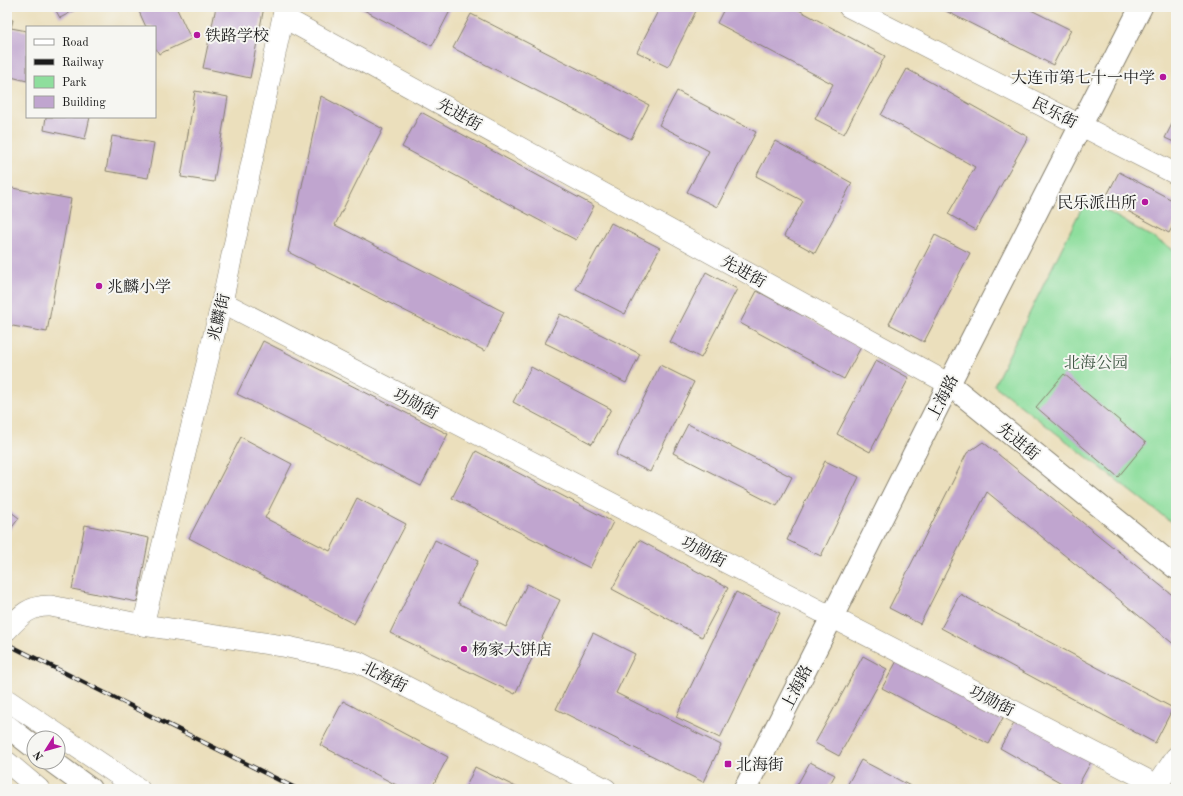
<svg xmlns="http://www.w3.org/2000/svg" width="1183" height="796" viewBox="0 0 1183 796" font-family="'Old Standard TT','Noto Serif SC',serif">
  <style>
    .green { fill: #8ede9d; stroke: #557d5c }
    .building { fill: #c0a5cf }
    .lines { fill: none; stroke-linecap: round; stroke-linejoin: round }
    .minor-casing { stroke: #847e6c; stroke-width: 22 }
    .major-casing { stroke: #847e6c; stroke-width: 24 }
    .highway-casing { stroke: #847e6c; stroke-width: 24 }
    .minor { stroke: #fff; stroke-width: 21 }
    .major { stroke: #fff; stroke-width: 22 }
    .highway { stroke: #fff; stroke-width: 22 }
    .rail-casing { stroke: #1c1c1c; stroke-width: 4.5 }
    .rail { stroke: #f6f6f2; stroke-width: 3; stroke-dasharray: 9; stroke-linecap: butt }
    .poi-dot { fill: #b5179e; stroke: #f6f6f2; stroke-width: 1.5 }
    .labels { text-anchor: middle; stroke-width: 4; stroke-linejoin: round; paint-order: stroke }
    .poi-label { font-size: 16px; fill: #1c1c1c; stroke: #f6f6f2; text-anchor: start }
    .street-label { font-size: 16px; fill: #1c1c1c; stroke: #f6f6f2 }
    .park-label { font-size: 16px; fill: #3e5643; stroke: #f6f6f2 }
  </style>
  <rect width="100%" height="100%" fill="#f6f6f2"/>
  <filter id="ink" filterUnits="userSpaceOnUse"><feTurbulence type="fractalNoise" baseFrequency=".025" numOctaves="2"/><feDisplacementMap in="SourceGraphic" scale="8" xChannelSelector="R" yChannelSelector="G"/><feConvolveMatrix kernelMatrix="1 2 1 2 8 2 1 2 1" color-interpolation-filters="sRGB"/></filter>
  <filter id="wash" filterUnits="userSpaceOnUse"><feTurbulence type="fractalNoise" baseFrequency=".012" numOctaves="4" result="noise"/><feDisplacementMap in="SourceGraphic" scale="16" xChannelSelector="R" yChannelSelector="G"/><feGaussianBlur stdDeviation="0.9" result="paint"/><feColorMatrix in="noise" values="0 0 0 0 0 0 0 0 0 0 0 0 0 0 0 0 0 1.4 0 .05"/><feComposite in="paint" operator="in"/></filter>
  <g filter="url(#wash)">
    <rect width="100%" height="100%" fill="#ebdfbc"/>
    <polygon class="green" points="1086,199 1176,251 1176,526 994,385"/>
    <g id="blocks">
      <g class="building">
        <polygon points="54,7 81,7 60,18"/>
        <polygon points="137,7 176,7 191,39 159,54 155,47 155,27 146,27"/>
        <polygon points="216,7 264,7 250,78 203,68"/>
        <polygon points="358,7 452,7 432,46"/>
        <polygon points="655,7 698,7 668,67 637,52 659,9"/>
        <polygon points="725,7 793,7 885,56 844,134 815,119 833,84 717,23"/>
        <polygon points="938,7 1025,7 1071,30 1053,65"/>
        <polygon points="471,14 649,105 631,139 453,48"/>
        <polygon points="7,19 13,20 11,28 27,31 27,81 7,76"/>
        <polygon points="907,69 1028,137 976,230 948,214 975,167 881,115"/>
        <polygon points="195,91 228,97 214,182 181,177"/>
        <polygon points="677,91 756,132 717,207 687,192 709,151 659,125"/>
        <polygon points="321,96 383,129 335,225 504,312 485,351 288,252"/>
        <polygon points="421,112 594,206 576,240 402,147"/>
        <polygon points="1176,116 1176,143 1165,138"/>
        <polygon points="46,117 90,117 85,139 44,130"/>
        <polygon points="112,136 154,143 148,178 106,171"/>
        <polygon points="775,141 852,183 815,253 784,236 803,201 756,176"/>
        <polygon points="1119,172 1176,202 1176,220 1169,233 1105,199"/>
        <polygon points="7,187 71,199 47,332 7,325"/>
        <polygon points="611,223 660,248 625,314 576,289"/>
        <polygon points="935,235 970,253 924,342 889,324"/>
        <polygon points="706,272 737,289 701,358 670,342"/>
        <polygon points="757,291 861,347 844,379 740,323"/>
        <polygon points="560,314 640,354 626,383 545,343"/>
        <polygon points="263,341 448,434 421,486 237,394"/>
        <polygon points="876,360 909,378 870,452 837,434"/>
        <polygon points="660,365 694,382 650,472 616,455"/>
        <polygon points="531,367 611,409 592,444 513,402"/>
        <polygon points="1064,374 1146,443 1118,477 1036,407"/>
        <polygon points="688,424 792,477 777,506 673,453"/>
        <polygon points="241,437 292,464 265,518 330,551 357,498 406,524 354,624 189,538"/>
        <polygon points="983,442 1176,598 1176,646 987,492 920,624 889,608 967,453"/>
        <polygon points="476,451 613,522 590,568 452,498"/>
        <polygon points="825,461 859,477 821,556 787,540"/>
        <polygon points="7,509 19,518 7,534"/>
        <polygon points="85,525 149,538 137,602 72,589"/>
        <polygon points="435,540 478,561 458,603 506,627 527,584 560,600 515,694 390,633"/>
        <polygon points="639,540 728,588 702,637 612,589"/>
        <polygon points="736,592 780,613 720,738 676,717"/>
        <polygon points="960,594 1173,708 1155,743 941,628"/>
        <polygon points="593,633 635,654 616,693 721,745 703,782 556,709"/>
        <polygon points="863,656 887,669 839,756 815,743"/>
        <polygon points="898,659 1005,714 989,744 882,688"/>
        <polygon points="343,701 448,757 431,789 404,789 320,745"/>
        <polygon points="1017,718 1092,760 1076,789 1072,789 1000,748"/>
        <polygon points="861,760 916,789 845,789"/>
        <polygon points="810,762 835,775 827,789 795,789"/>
        <polygon points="475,767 520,789 465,789"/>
      </g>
    </g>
  </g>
  <g filter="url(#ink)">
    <use href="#blocks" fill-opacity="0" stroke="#847e6c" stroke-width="1"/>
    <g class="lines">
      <g class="minor-casing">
        <g id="minor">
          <polyline points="849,7 1176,174"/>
          <polyline points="283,17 949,384"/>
          <polyline points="222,302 1157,785 1176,757"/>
          <polyline points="143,625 222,302 285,7"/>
          <path d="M7 630C21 615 30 605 51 606L143 625 283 646 358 662 606 789"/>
          <polyline points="7,700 139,789"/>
          <polyline points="7,762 39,789"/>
        </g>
      </g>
      <g class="major-casing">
        <g id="major">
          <polyline points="949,384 1176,568"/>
          <polyline points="745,789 832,617 949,384 1141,7"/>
        </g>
      </g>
      <g class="highway-casing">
        <g id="highway">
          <polyline points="7,726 34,747"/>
          <polyline points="53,762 90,789"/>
        </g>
      </g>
      <use href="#minor" class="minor"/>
      <use href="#major" class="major"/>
      <use href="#highway" class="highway"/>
      <g class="rail-casing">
        <polyline id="rail" points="7,644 297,789"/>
      </g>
      <use href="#rail" class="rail"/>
    </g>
  </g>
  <g class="poi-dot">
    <circle cx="197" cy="35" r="4"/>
    <circle cx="1163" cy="77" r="4"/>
    <circle cx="1145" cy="202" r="4"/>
    <circle cx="99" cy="286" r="4"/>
    <circle cx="464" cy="649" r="4"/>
    <rect x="724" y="760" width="8" height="8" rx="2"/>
  </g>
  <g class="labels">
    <g class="poi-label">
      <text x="205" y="41">铁路学校</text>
      <text x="1155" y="83" text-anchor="end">大连市第七十一中学</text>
      <text x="1137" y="208" text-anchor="end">民乐派出所</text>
      <text x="107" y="292">兆麟小学</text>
      <text x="472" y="655">杨家大饼店</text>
      <text x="736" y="770">北海街</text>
    </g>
    <g class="street-label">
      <text transform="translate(1055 112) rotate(27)" y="6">民乐街</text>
      <text transform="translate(460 114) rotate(29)" y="6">先进街</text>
      <text transform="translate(744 271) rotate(29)" y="6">先进街</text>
      <text transform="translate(218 317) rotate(-77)" y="6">兆麟街</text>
      <text transform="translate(942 397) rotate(-63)" y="6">上海路</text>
      <text transform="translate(416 403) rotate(27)" y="6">功勋街</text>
      <text transform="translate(1019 441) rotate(39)" y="6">先进街</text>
      <text transform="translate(704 551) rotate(27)" y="6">功勋街</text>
      <text transform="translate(385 676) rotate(27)" y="6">北海街</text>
      <text transform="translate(796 687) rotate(-63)" y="6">上海路</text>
      <text transform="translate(992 700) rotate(27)" y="6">功勋街</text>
    </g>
    <g class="park-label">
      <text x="1096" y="368">北海公园</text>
    </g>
  </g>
  <rect width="1183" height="796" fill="none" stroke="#f6f6f2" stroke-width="24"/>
  <rect x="26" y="26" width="130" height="92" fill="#f6f6f2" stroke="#9f9f9c"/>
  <rect x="34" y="39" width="20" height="6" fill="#ffffff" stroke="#9f9f9c"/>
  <text x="62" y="46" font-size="12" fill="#1c1c1c">Road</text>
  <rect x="34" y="59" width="20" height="6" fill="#1c1c1c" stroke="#9f9f9c"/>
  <text x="62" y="66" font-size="12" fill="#1c1c1c">Railway</text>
  <rect x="34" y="76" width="20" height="12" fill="#8ede9d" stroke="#9f9f9c"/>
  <text x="62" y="86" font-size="12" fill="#1c1c1c">Park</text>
  <rect x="34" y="96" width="20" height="12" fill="#c0a5cf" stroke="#9f9f9c"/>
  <text x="62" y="106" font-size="12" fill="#1c1c1c">Building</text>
  <g transform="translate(46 750) rotate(233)"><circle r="19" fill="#f6f6f2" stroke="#9f9f9c"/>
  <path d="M0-3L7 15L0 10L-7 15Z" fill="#b5179e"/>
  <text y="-6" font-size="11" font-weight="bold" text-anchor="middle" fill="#1c1c1c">N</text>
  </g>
</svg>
